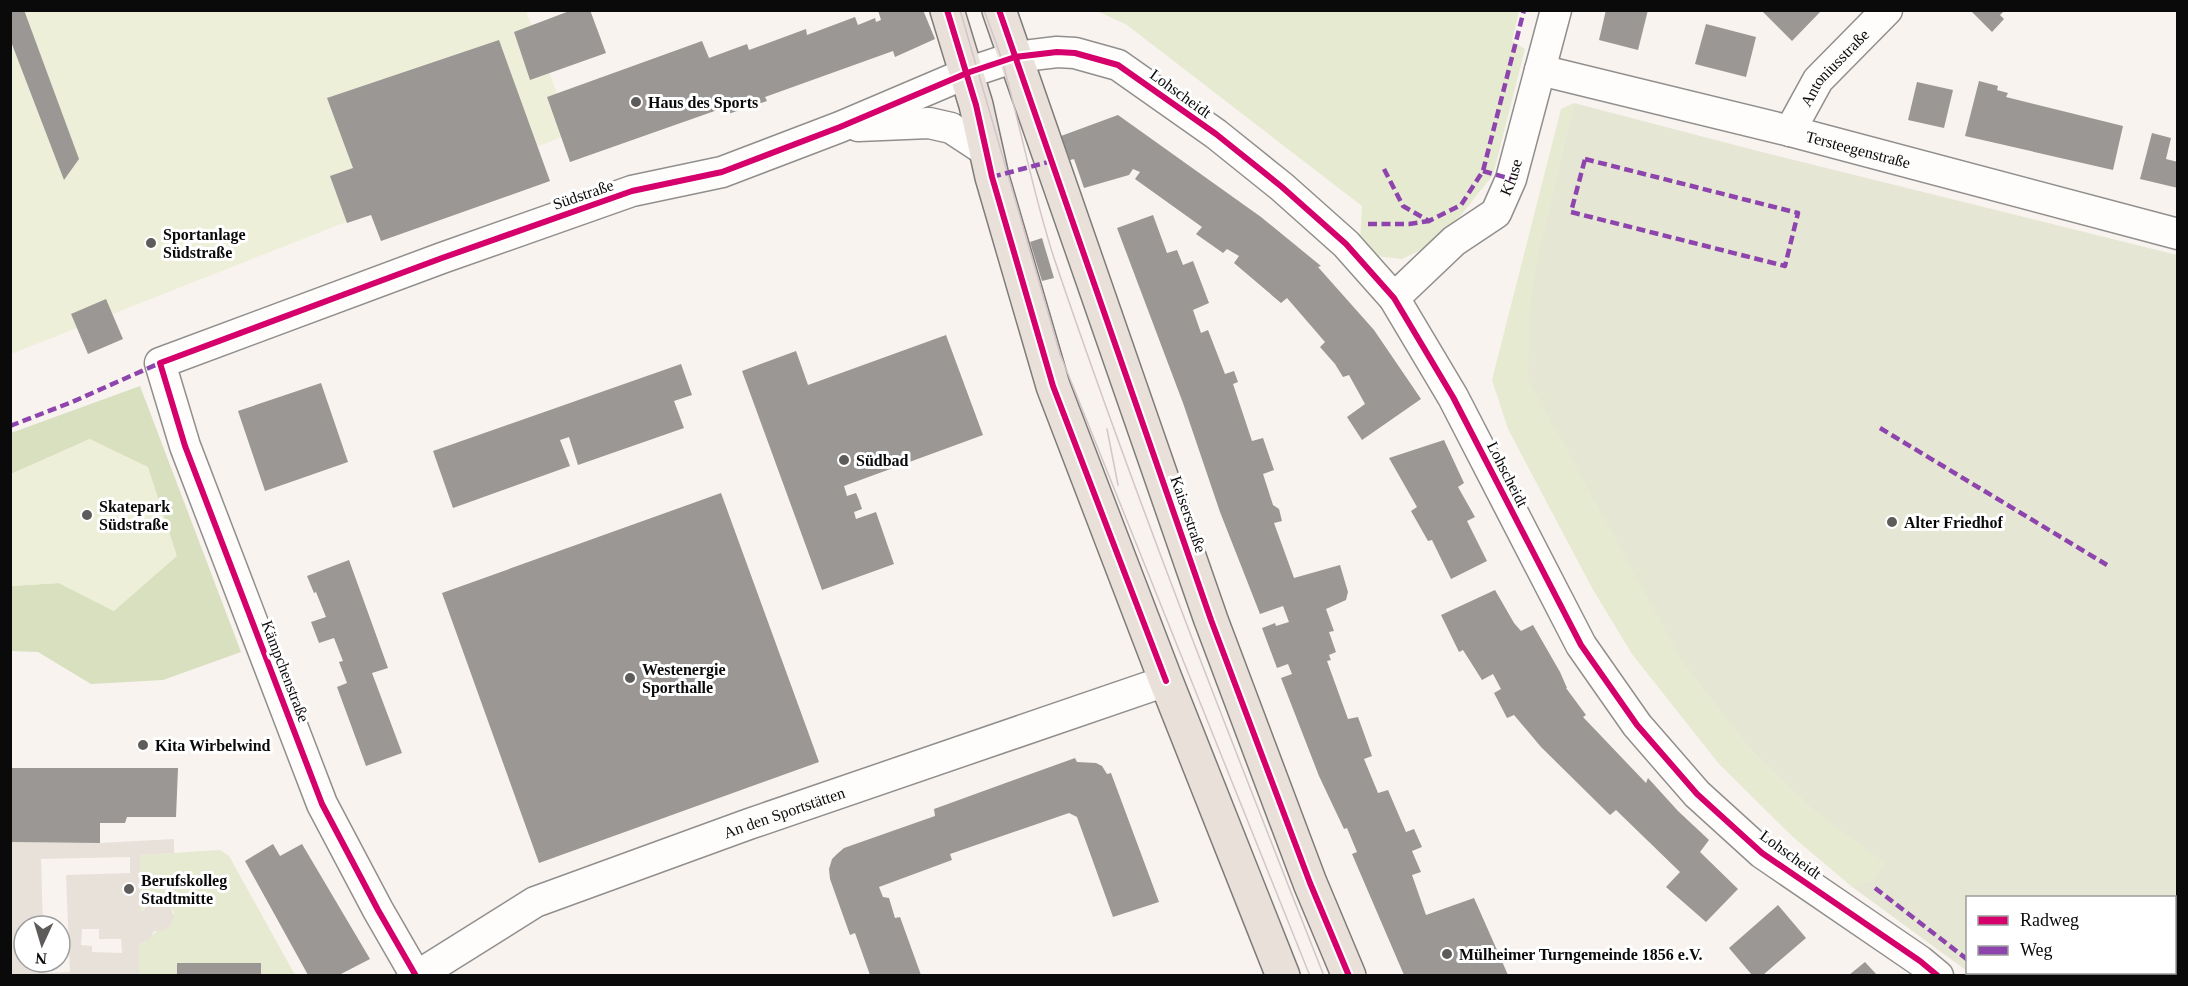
<svg xmlns="http://www.w3.org/2000/svg" width="2188" height="986" viewBox="0 0 2188 986" font-family="'Times New Roman',serif">
  <style>
    .green { fill: #e6ead0 }
    .forest { fill: #d8e0bf }
    .cemetery { fill: #e6e6d4 }
    .pitch { fill: #eeefd9 }
    .plaza { fill: #e7e1da; fill-rule: evenodd }
    .building { fill: #9a9794 }
    .lines { fill: none; stroke-linecap: round; stroke-linejoin: round }
    .minor-casing { stroke: #918f8d; stroke-width: 33 }
    .major-casing { stroke: #7e7c7a; stroke-width: 36 }
    .minor { stroke: #fefdfc; stroke-width: 30 }
    .major { stroke: #e9e1d9; stroke-width: 33 }
    .tram { stroke: #d3c5c8; stroke-width: 1.5 }
    .quiet { stroke: #8e44ad; stroke-width: 4.5; stroke-dasharray: 9 4.5; stroke-linecap: butt }
    .cycleway-casing { stroke: #fff; stroke-width: 10 }
    .cycleway { stroke: #d6006c; stroke-width: 6 }
    .poi-dot { fill: #5d5c5a; stroke: #fff; stroke-width: 2 }
    .labels { text-anchor: middle; stroke-width: 6; stroke-linejoin: round; paint-order: stroke }
    .street-label { font-size: 16px; fill: #0a0a0a; stroke: #fff }
    .poi-label { font-size: 16px; font-weight: bold; fill: #0a0a0a; stroke: #fff; text-anchor: start }
  </style>
  <rect width="100%" height="100%" fill="#f8f3ee"/>
  <g class="green">
    <polygon points="1097,11 1519,11 1512,41 1525,49 1493,175 1461,215 1423,249 1402,259 1376,256 1360,243 1362,206 1127,25"/>
    <polygon points="1574,103 1543,233 1685,666 1749,748 1816,813 1886,863 1872,880 1851,886 1793,837 1719,764 1632,654 1592,588 1508,429 1492,380 1561,109"/>
    <path d="M220 850 229 856 295 975H261L260 963H177V975H139V944C153 938 162 924 174 913L170 905 156 900 148 903 142 911H140V855Z"/>
  </g>
  <polygon class="forest" points="140,386 241,652 163,680 91,684 38,652 11,651 11,586 59,583 114,611 90,439 11,474 11,433"/>
  <polygon class="cemetery" points="1574,103 1754,150 2177,255 2177,975 1974,975 1970,973 2174,972 2174,898 1968,898 1967,971 1851,886 1872,880 1885,863 1816,813 1749,748 1685,666 1528,379 1531,295 1543,233"/>
  <g class="pitch">
    <polygon points="11,11 526,11 572,133 11,354"/>
    <polygon points="90,439 148,467 177,556 114,611 59,583 11,586 11,474"/>
  </g>
  <path class="plaza" d="M174 839V853L140 855V911H143L148 903 160 900 170 905 174 917 169 927 162 931H154L150 939 139 944V975H11V842L100 843ZM130 857V873L66 875 70 972 45 973 44 962H24V926H43L41 859ZM82 929H99V939H121L122 953 92 952V946L81 945Z"/>
  <g class="building">
    <polygon points="10,10 24,10 79,159 64,180 10,39"/>
    <polygon points="572,10 590,10 606,53 530,80 514,32"/>
    <polygon points="878,10 923,10 935,39 895,57 893,51 765,97 767,101 728,114 726,107 570,162 547,97 702,41 709,58 747,44 749,50 806,29 807,35 855,17 858,25 875,18 876,22 881,20"/>
    <polygon points="1606,10 1648,10 1638,50 1599,40"/>
    <polygon points="1761,10 1822,10 1792,41"/>
    <polygon points="1970,10 2005,10 2000,15 2004,19 1992,32"/>
    <polygon points="1706,24 1756,37 1746,77 1695,64"/>
    <polygon points="499,40 550,181 381,241 371,215 347,223 330,176 353,168 327,98"/>
    <polygon points="1979,81 1998,86 1997,90 2008,93 2006,97 2123,126 2113,170 1965,136"/>
    <polygon points="1917,82 1953,90 1944,128 1908,120"/>
    <polygon points="1118,115 1261,217 1321,266 1318,267 1374,330 1421,399 1362,440 1347,417 1365,404 1349,375 1343,377 1335,364 1320,347 1325,342 1287,298 1281,303 1234,263 1239,256 1227,249 1223,253 1196,234 1202,227 1135,179 1140,172 1133,169 1129,175 1084,188 1074,159 1070,160 1061,136"/>
    <polygon points="2152,133 2171,138 2166,159 2178,162 2178,188 2140,179"/>
    <polygon points="1153,215 1167,253 1177,250 1183,265 1193,261 1209,303 1193,310 1201,333 1208,330 1225,374 1234,371 1238,382 1233,384 1252,441 1263,438 1274,470 1263,474 1273,505 1279,509 1282,521 1274,523 1294,578 1340,565 1348,592 1346,600 1326,609 1334,631 1329,632 1336,652 1329,655 1331,660 1327,661 1348,719 1358,717 1372,756 1364,759 1378,793 1388,790 1406,832 1414,829 1422,847 1412,851 1421,872 1412,875 1426,915 1474,898 1508,975 1404,975 1352,854 1357,852 1347,828 1344,829 1319,776 1281,678 1292,674 1288,664 1277,668 1262,628 1275,623 1276,626 1289,622 1283,606 1260,614 1220,512 1183,403 1117,228"/>
    <polygon points="1042,238 1054,278 1042,281 1030,242"/>
    <polygon points="106,299 123,339 88,354 71,314"/>
    <polygon points="946,335 983,435 844,486 847,496 856,493 859,500 862,509 854,512 856,519 876,512 894,564 822,590 742,371 796,351 808,385"/>
    <polygon points="681,364 692,395 674,401 684,428 578,465 569,437 560,440 570,466 453,508 433,451"/>
    <polygon points="321,383 348,462 265,491 238,411"/>
    <polygon points="1444,440 1464,483 1458,487 1475,517 1467,521 1487,561 1451,579 1432,540 1428,541 1411,511 1417,507 1389,458"/>
    <polygon points="721,493 819,762 539,863 442,593"/>
    <polygon points="349,560 388,668 372,673 402,753 366,766 337,687 347,683 339,662 343,661 334,638 319,643 311,622 326,617 316,592 314,593 307,576"/>
    <polygon points="1495,590 1514,623 1521,631 1533,625 1560,672 1567,688 1566,688 1586,715 1583,717 1646,783 1648,778 1678,811 1709,840 1700,852 1738,889 1706,922 1666,887 1680,872 1616,810 1610,815 1541,747 1514,715 1507,718 1494,693 1501,689 1493,674 1482,680 1463,650 1459,652 1441,615"/>
    <polygon points="1075,758 1077,762 1096,763 1102,766 1107,774 1111,773 1159,902 1113,917 1077,817 1069,813 950,854 952,860 879,887 883,897 889,898 895,918 900,917 921,975 870,975 855,933 850,935 830,879 829,869 832,859 837,854 844,848 935,816 934,809"/>
    <polygon points="10,768 178,768 176,817 127,817 125,823 100,823 100,843 10,842"/>
    <polygon points="273,844 280,856 302,844 370,959 339,975 308,975 245,861"/>
    <polygon points="1778,905 1806,938 1763,975 1752,975 1729,948"/>
    <polygon points="1865,962 1877,975 1849,975"/>
    <rect x="177" y="963" width="84" height="12"/>
  </g>
  <g class="lines">
    <g class="minor-casing">
      <g id="minor">
        <path id="s1" d="M1540 70 1790 131 2178 234"/>
        <polyline points="858,126 929,123 951,128 986,151"/>
        <path id="s2" d="M1790 131 1818 80 1887 10"/>
        <path id="s3" d="M1394 298 1454 241 1496 213 1511 179 1556 10"/>
        <polyline points="416,976 378,910 322,804 185,446 160,363 442,258 632,191 722,172 840,127 967,73 1015,57 1057,52 1075,53 1118,65 1216,134 1282,187 1346,244 1394,298 1453,397 1581,645 1637,725 1697,794 1762,853 1920,961 1938,976"/>
        <path id="s4" d="M417 976 535 902 749 824 1166 681"/>
      </g>
    </g>
    <g class="major-casing">
      <g id="major">
        <polyline points="947,10 976,105 992,177 1053,386 1166,681 1283,976"/>
        <polyline points="999,10 1211,620 1310,883 1349,976"/>
      </g>
    </g>
    <use href="#minor" class="minor"/>
    <use href="#major" class="major"/>
    <g class="tram">
      <polyline points="960,10 1060,354 1310,976"/>
      <path d="M984 10C990 28 998 46 1003 64 1021 128 1033 194 1054 258 1136 500 1230 738 1324 976"/>
      <polyline points="1107,429 1118,485"/>
    </g>
    <g class="quiet">
      <polygon points="1585,159 1798,213 1785,266 1571,212"/>
      <polyline points="1384,169 1403,206 1429,221 1461,205 1483,171 1524,10"/>
      <polyline points="1483,171 1511,179"/>
      <polyline points="992,177 1052,161"/>
      <polyline points="1368,224 1409,224 1429,221"/>
      <polyline points="10,426 72,402 160,363"/>
      <polyline points="1880,428 2107,565"/>
      <polyline points="1875,888 1968,960"/>
      <polyline points="1983,972 1987,976"/>
    </g>
    <g class="cycleway-casing">
      <g id="cycleway">
        <polyline points="947,10 976,105 992,177 1053,386 1166,681"/>
        <polyline points="999,10 1211,620 1310,883 1349,976"/>
        <polyline points="416,976 378,910 322,804 185,446 160,363 442,258 632,191 722,172 840,127 967,73 1015,57 1057,52 1075,53 1118,65 1216,134 1282,187 1346,244 1394,298 1453,397 1581,645 1637,725 1697,794 1762,853 1920,961 1938,976"/>
      </g>
    </g>
    <use href="#cycleway" class="cycleway"/>
  </g>
  <g class="poi-dot">
    <circle cx="636" cy="102" r="6"/>
    <circle cx="151" cy="243" r="6"/>
    <circle cx="844" cy="460" r="6"/>
    <circle cx="87" cy="515" r="6"/>
    <circle cx="1892" cy="522" r="6"/>
    <circle cx="630" cy="678" r="6"/>
    <circle cx="143" cy="745" r="6"/>
    <circle cx="129" cy="889" r="6"/>
    <circle cx="1447" cy="954" r="6"/>
  </g>
  <g class="labels">
    <g class="street-label">
      <text dy="6" stroke="none"><textPath href="#s2" startOffset="78">Antoniusstraße</textPath></text>
      <text transform="translate(1181 93) rotate(36)" y="6">Lohscheidt</text>
      <text dy="6" stroke="none"><textPath href="#s1" startOffset="328">Tersteegenstraße</textPath></text>
      <text dy="6" stroke="none"><textPath href="#s3" startOffset="172">Kluse</textPath></text>
      <text transform="translate(583 194) rotate(-19)" y="6">Südstraße</text>
      <text transform="translate(1508 474) rotate(63)" y="6">Lohscheidt</text>
      <text transform="translate(1189 514) rotate(71)" y="6">Kaiserstraße</text>
      <text transform="translate(286 671) rotate(69)" y="6">Kämpchenstraße</text>
      <text dy="6" stroke="none"><textPath href="#s4" startOffset="404">An den Sportstätten</textPath></text>
      <text transform="translate(1791 854) rotate(36)" y="6">Lohscheidt</text>
    </g>
    <g class="poi-label">
      <text x="648" y="108">Haus des Sports</text>
      <text x="163" y="240">Sportanlage<tspan x="163" dy="18">Südstraße</tspan></text>
      <text x="856" y="466">Südbad</text>
      <text x="99" y="512">Skatepark<tspan x="99" dy="18">Südstraße</tspan></text>
      <text x="1904" y="528">Alter Friedhof</text>
      <text x="642" y="675">Westenergie<tspan x="642" dy="18">Sporthalle</tspan></text>
      <text x="155" y="751">Kita Wirbelwind</text>
      <text x="141" y="886">Berufskolleg<tspan x="141" dy="18">Stadtmitte</tspan></text>
      <text x="1459" y="960">Mülheimer Turngemeinde 1856 e.V.</text>
    </g>
  </g>
  <rect width="2188" height="986" fill="none" stroke="#0a0a0a" stroke-width="24"/>
  <rect x="1966" y="896" width="210" height="78" fill="#ffffff" stroke="#9d9d9d" stroke-width="1.5"/>
  <rect x="1978" y="916" width="30" height="9" fill="#d6006c" stroke="#9d9d9d" stroke-width="1.5"/>
  <text x="2020" y="926" font-size="18" fill="#0a0a0a">Radweg</text>
  <rect x="1978" y="946" width="30" height="9" fill="#8e44ad" stroke="#9d9d9d" stroke-width="1.5"/>
  <text x="2020" y="956" font-size="18" fill="#0a0a0a">Weg</text>
  <g transform="translate(42 944) rotate(184)"><circle r="28" fill="#ffffff" stroke="#9d9d9d" stroke-width="1.5"/>
  <path d="M0-4.5L10 22L0 15L-10 22Z" fill="#5d5c5a"/>
  <text y="-9" font-size="16" font-weight="bold" text-anchor="middle" fill="#0a0a0a">N</text>
  </g>
</svg>
